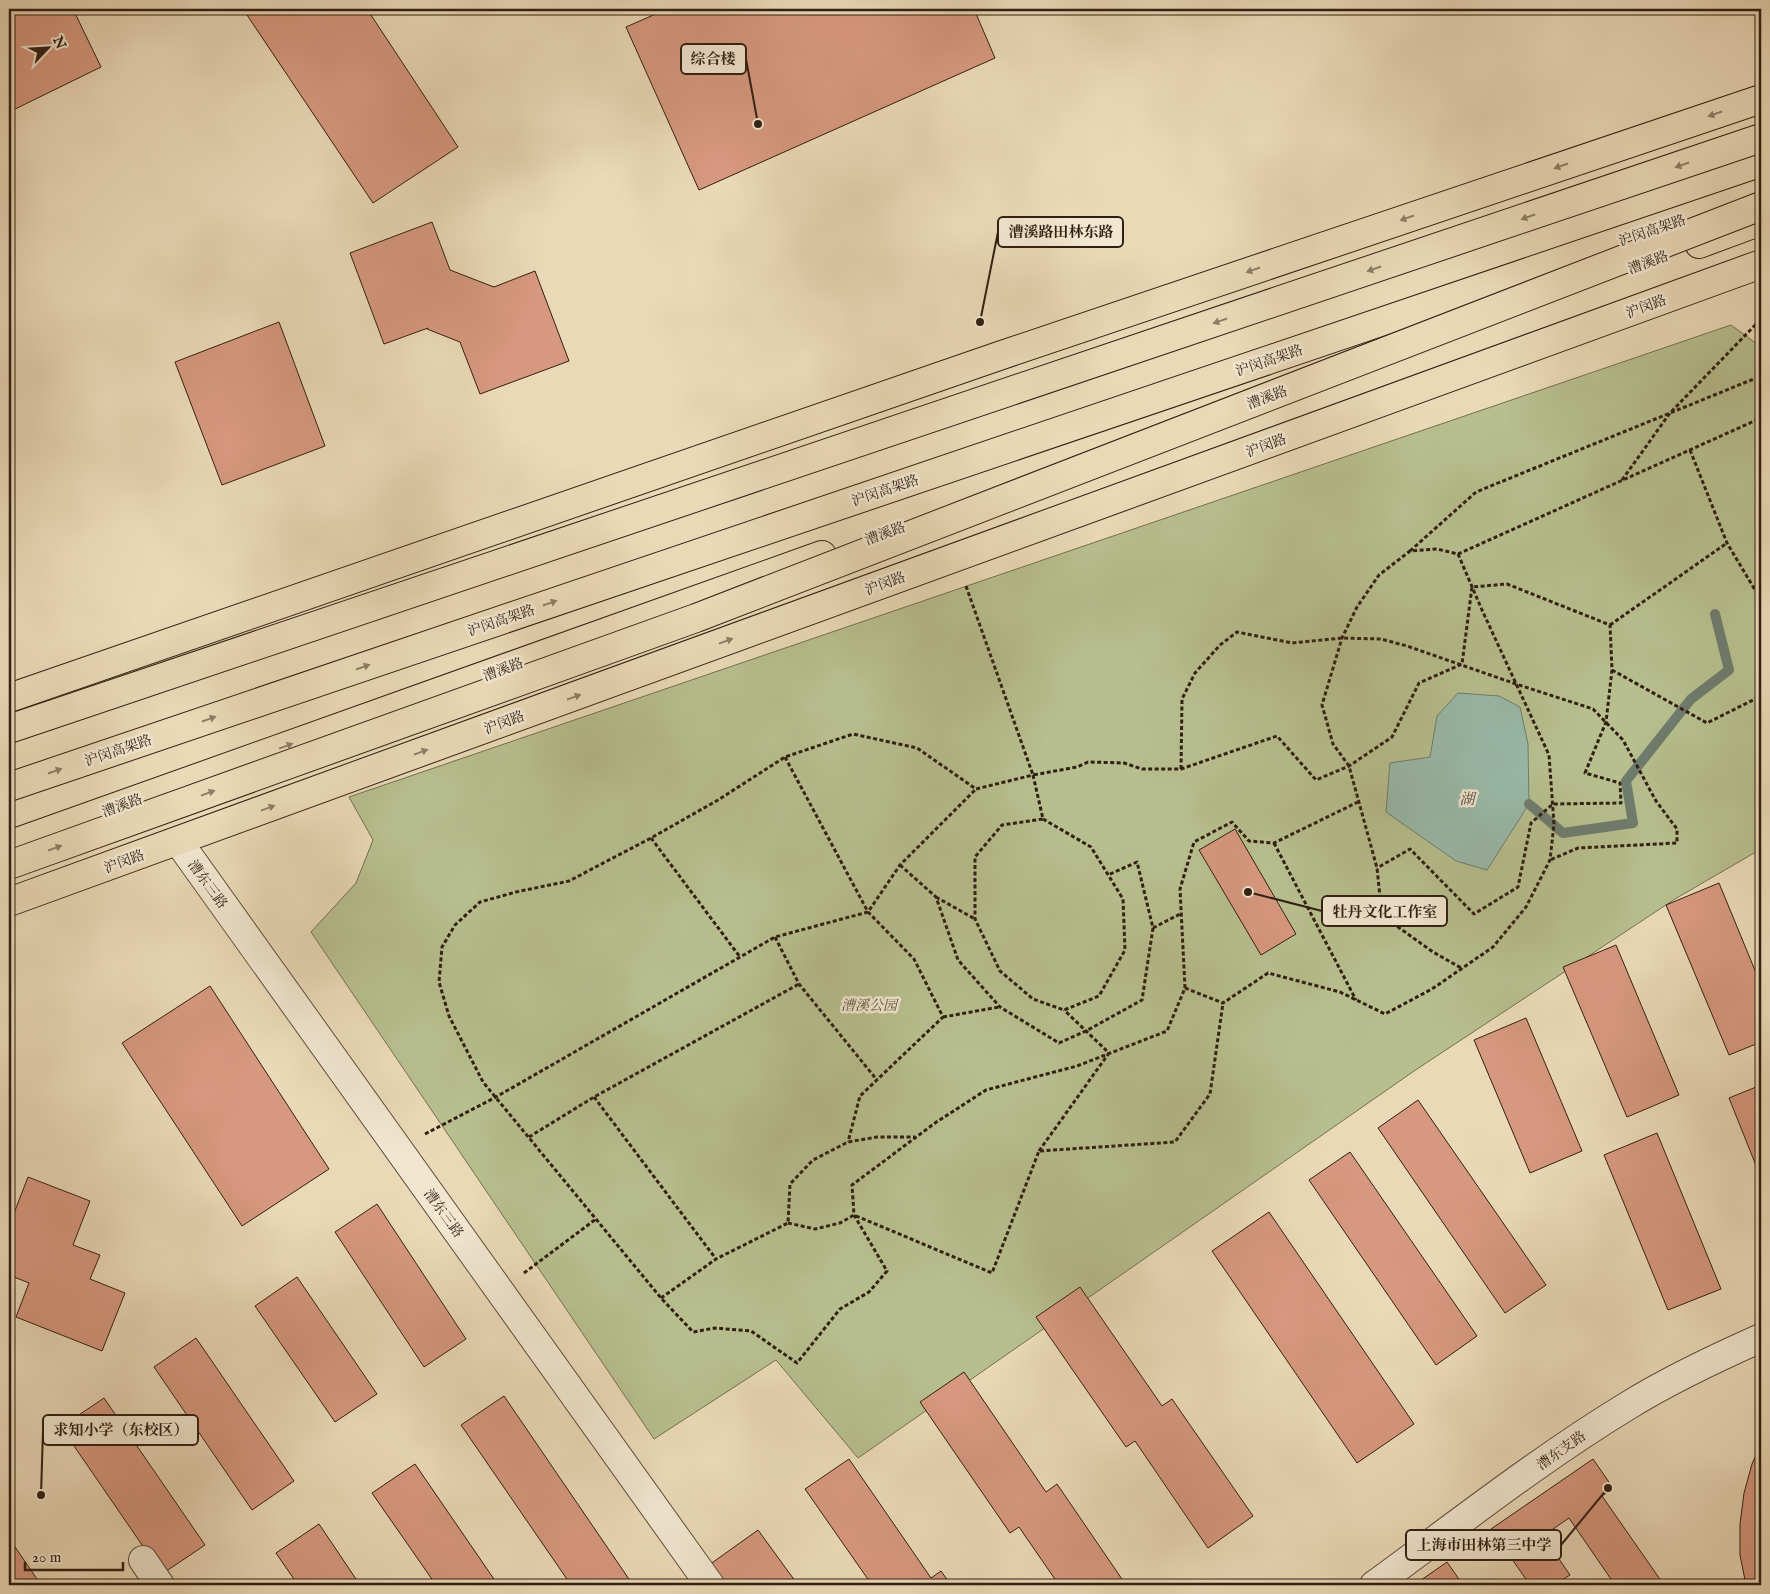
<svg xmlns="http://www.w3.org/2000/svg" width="1770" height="1594" viewBox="0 0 1770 1594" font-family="'IM FELL English','Noto Serif SC',serif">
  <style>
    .green { fill: #b7bf8e; stroke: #746f50 }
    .water { fill: #98baaa; stroke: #6f7c6e }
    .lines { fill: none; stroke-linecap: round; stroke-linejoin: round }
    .stream { stroke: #6f7c6e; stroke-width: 10 }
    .building { fill: #d6987e; stroke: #321f13 }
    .minor-casing { stroke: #604e3c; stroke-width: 30 }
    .major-casing { stroke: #321f13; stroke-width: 30 }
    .highway-casing { stroke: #321f13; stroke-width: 30 }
    .path { stroke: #321f13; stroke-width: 3; stroke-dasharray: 4 2.5; stroke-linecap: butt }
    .minor { stroke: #f1e6d0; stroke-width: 28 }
    .major { stroke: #ead9b7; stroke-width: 28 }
    .highway { stroke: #ead9b7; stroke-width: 28 }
    .highway-bridge-casing { stroke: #321f13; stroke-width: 30; stroke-linecap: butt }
    .highway-bridge { stroke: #ead9b7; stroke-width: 28 }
    .oneway { fill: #8e7c65 }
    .labels { text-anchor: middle; stroke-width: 5; stroke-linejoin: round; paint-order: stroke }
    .street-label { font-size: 14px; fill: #321f13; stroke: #f1e6d0 }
    .park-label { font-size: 14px; font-style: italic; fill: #5a4f38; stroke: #f1e6d0 }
    .water-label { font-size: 15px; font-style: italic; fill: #514e40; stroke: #f1e6d0 }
    .leader { fill: none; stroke: #321f13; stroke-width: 2 }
    .callout-dot { fill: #321f13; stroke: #f1e6d0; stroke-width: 2 }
    .callout { fill: #f1e6d0; stroke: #321f13; stroke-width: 2 }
    .callout-label { font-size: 15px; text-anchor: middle; font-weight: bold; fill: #321f13 }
  </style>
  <rect width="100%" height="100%" fill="#ead9b7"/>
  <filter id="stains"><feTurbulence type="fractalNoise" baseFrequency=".004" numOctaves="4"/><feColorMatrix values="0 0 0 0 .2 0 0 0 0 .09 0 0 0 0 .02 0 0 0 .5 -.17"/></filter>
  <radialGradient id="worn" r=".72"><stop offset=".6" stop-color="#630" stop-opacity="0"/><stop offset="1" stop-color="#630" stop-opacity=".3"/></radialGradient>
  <polygon class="green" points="1731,325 1761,347 1761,849 1675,899 1417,1069 858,1458 776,1360 654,1439 311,932 356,883 373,840 349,797"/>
  <polygon class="water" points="1458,693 1499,696 1520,707 1528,744 1529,804 1487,870 1456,861 1386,812 1390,763 1430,757 1437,716"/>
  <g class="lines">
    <polyline class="stream" points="1529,804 1563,833 1633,823 1626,781 1691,699 1729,670 1715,614"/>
  </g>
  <g class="building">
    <polygon points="9,9 73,9 101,67 9,112"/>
    <polygon points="243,9 367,9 458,147 373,203"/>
    <polygon points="667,9 974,9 995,58 699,190 626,27"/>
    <polygon points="432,222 450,270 494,287 535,271 569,361 480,394 460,342 427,329 428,328 384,344 350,253"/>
    <polygon points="279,322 325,446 222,485 175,362"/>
    <polygon points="1235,829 1296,934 1261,955 1199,850"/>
    <polygon points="1719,883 1761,985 1761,1042 1729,1055 1666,905"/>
    <polygon points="1616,945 1679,1095 1627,1117 1563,967"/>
    <polygon points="210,986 329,1169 242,1226 122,1043"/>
    <polygon points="1526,1018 1582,1151 1530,1173 1474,1040"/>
    <polygon points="1761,1085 1761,1178 1729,1098"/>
    <polygon points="1418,1100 1546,1285 1505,1313 1378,1128"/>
    <polygon points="1657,1133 1721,1289 1668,1310 1604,1155"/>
    <polygon points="1350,1152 1477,1336 1436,1365 1309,1180"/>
    <polygon points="28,1177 90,1201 73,1245 100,1255 90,1279 125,1293 102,1351 16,1317 29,1283 9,1275 9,1226"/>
    <polygon points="377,1204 466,1339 424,1367 335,1232"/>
    <polygon points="1269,1212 1414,1424 1357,1463 1212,1251"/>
    <polygon points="297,1277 377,1394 335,1422 255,1306"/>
    <polygon points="1080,1287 1162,1406 1172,1399 1253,1516 1208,1548 1135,1441 1126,1447 1036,1317"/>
    <polygon points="196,1338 294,1481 252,1510 154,1367"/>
    <polygon points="964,1372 1046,1492 1057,1484 1126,1585 1059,1585 1019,1527 1010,1533 920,1402"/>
    <polygon points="504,1396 633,1585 571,1585 461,1425"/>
    <polygon points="104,1398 205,1545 162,1574 61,1427"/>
    <polygon points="1761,1444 1761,1585 1746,1585 1740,1555 1740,1524 1744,1493 1752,1464"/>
    <polygon points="849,1459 931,1578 941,1571 951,1585 872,1585 805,1489"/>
    <polygon points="1593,1459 1613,1488 1602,1496 1664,1585 1615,1585 1569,1518 1543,1536 1570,1575 1554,1585 1530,1585 1491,1529"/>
    <polygon points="415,1464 498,1585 436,1585 372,1493"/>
    <polygon points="319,1524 360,1585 298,1585 276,1553"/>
    <polygon points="758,1530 798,1585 723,1585 709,1565"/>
    <polygon points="9,1538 41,1585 9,1585"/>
    <polygon points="1447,1562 1463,1585 1414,1585"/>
  </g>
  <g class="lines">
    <g class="minor-casing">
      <g id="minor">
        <polyline points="178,841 710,1585"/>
        <polyline points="143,1560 160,1585"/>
        <path d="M1374 1585C1458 1524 1540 1459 1629 1405 1671 1379 1716 1358 1761 1338"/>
      </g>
    </g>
    <g class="major-casing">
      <g id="major">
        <polyline points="1699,244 1761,221"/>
        <polyline points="9,698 999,356 1761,99"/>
        <polyline points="9,845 822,555"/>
        <polyline points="9,902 1761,264"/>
      </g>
    </g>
    <g class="highway-casing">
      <g id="highway">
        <polyline points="9,729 1761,138"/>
        <polyline points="9,787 1761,193"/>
      </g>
    </g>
    <g class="path">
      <polyline points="1690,450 1727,543 1761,600"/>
      <polyline points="1622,480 1670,413 1761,319"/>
      <polyline points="1410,551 1476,492 1761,376"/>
      <polyline points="1458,554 1761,418"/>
      <polyline points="966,586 1033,775 1077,767 1088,762 1124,763 1142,769 1181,769 1277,736 1316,780 1349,766 1392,737 1419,683 1462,664 1472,587 1507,584 1610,625 1612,670 1606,722 1585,773 1620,783 1621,803 1553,804 1531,823 1518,887 1474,914 1410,849 1377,868"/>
      <polyline points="1610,625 1727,543"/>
      <polyline points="1612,670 1707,723 1761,696"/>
      <polyline points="785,757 868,912 914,959 943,1017 860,1096 848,1142"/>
      <polyline points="1181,769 1182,699 1195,673 1220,645 1237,632 1292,643 1342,638 1381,639 1407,646 1516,684 1593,709 1623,740 1656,801 1677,829 1677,843 1578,848 1550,860"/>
      <polyline points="1043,819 1091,847 1123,899 1125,950 1099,996 1064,1010 1033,999 1000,971 975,919 975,857 1002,825 1043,819 1033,775 976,789 917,748 853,734 785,757 718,800 651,838 569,881 516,892 480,902 455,925 442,947 439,982 449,1016 483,1082 661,1298 693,1332 715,1328 751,1331 797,1363 840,1309 869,1292 887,1271 854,1215 852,1185 935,1123 986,1090 1077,1066 1167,1031 1185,988 1223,1003 1268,973 1340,992 1385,1014 1432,989 1493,947 1526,907 1550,860 1554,824 1549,755 1482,610 1458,554 1437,549 1410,551 1379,575 1357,607 1342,638 1322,705 1333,744 1349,766 1377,868 1380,897 1384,917 1433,952 1463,969"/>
      <polyline points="651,838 740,957"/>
      <polyline points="1274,843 1356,1000"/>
      <polyline points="900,865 936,897 958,960 1000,1007 1059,1043 1086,1031 1142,1000 1153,928 1137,862 1108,875"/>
      <polyline points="936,897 975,919"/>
      <polyline points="1153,928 1182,913"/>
      <polyline points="775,937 799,984 877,1080"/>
      <polyline points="1185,988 1180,889 1194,842 1232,822 1249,841 1274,843 1358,802"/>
      <polyline points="943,1017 999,1007"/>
      <polyline points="594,1097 716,1259"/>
      <polyline points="425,1134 496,1097 775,937 868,912 900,865 976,789"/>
      <polyline points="529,1137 594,1097 799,984"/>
      <polyline points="1039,1151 1109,1053 1064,1010"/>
      <polyline points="788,1223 815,1229 840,1223 854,1215 992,1273 1039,1151 1175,1142 1210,1094 1223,1003"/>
      <polyline points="524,1273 596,1219"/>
      <polyline points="661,1298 716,1259 788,1223 790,1184 813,1160 848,1142 877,1137 915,1137"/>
    </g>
    <use href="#minor" class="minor"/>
    <use href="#major" class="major"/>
    <use href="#highway" class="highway"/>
    <g class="highway-bridge-casing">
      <polyline id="highway-bridge" points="9,865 696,618 1761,206"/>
    </g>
    <use href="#highway-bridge" class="highway-bridge"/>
  </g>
  <defs><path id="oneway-solid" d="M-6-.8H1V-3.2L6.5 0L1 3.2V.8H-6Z" transform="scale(1.25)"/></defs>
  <g class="oneway">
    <use href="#oneway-solid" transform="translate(1715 114) rotate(161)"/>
    <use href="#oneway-solid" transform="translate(1682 165) rotate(161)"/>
    <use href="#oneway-solid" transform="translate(1561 166) rotate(161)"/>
    <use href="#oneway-solid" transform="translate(1528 217) rotate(161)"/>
    <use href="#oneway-solid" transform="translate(1407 218) rotate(161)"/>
    <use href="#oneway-solid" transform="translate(1374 269) rotate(161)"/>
    <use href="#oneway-solid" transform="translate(1253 270) rotate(161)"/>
    <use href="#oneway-solid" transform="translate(1220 321) rotate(161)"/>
    <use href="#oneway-solid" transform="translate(550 603) rotate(-19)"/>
    <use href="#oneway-solid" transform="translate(726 641) rotate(-20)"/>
    <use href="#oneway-solid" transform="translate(363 667) rotate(-19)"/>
    <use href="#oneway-solid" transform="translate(574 697) rotate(-20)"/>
    <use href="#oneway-solid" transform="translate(209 719) rotate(-19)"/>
    <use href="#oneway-solid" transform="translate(286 746) rotate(-20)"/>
    <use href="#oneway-solid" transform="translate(421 752) rotate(-20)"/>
    <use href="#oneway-solid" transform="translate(55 771) rotate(-19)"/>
    <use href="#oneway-solid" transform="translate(208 793) rotate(-20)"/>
    <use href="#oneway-solid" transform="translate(268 808) rotate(-20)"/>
    <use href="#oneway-solid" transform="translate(55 848) rotate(-20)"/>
  </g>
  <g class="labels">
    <g class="street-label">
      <text transform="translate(1652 230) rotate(-19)" y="5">沪闵高架路</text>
      <text transform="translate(1648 262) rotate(-20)" y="5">漕溪路</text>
      <text transform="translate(1646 306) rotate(-20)" y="5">沪闵路</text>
      <text transform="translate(1269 360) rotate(-19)" y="5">沪闵高架路</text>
      <text transform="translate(1267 397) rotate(-20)" y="5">漕溪路</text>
      <text transform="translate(1266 445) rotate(-20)" y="5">沪闵路</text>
      <text transform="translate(885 490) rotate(-19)" y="5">沪闵高架路</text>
      <text transform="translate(885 533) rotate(-20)" y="5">漕溪路</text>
      <text transform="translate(885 583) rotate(-20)" y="5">沪闵路</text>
      <text transform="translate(501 620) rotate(-19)" y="5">沪闵高架路</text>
      <text transform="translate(503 669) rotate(-20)" y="5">漕溪路</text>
      <text transform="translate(504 722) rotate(-20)" y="5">沪闵路</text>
      <text transform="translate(118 750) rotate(-19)" y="5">沪闵高架路</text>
      <text transform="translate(122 805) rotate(-20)" y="5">漕溪路</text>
      <text transform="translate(124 861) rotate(-20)" y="5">沪闵路</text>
      <text transform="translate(208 884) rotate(54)" y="5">漕东三路</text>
      <text transform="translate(444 1213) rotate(54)" y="5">漕东三路</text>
      <text transform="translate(1561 1450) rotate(-35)" y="5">漕东支路</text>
    </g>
    <g class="park-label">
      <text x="869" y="1010">漕溪公园</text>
    </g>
    <g class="water-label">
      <text x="1467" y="804">湖</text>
    </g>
  </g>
  <path class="leader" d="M758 124L746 59M980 322L998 232M1248 892L1322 911M41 1495L43 1430M1608 1488L1561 1545"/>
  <g class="callout-dot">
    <circle cx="758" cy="124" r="5"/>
    <circle cx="980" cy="322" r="5"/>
    <circle cx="1248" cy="892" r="5"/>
    <circle cx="41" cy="1495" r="5"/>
    <circle cx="1608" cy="1488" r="5"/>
  </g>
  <g class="callout">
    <rect x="681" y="44" width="65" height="30" rx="5"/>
    <rect x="998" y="217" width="125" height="30" rx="5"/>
    <rect x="1322" y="896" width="125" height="30" rx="5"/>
    <rect x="43" y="1415" width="155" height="30" rx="5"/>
    <rect x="1406" y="1530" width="155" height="30" rx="5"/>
  </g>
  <g class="callout-label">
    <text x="713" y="64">综合楼</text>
    <text x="1061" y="237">漕溪路田林东路</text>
    <text x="1385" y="917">牡丹文化工作室</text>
    <text x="121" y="1435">求知小学（东校区）</text>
    <text x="1484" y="1550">上海市田林第三中学</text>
  </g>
  <rect width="1770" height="1594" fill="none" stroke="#ead9b7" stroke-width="30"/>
  <rect x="10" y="10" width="1750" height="1574" fill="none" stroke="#321f13" stroke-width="2.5"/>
  <rect x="15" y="15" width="1740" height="1564" fill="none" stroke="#321f13"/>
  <g transform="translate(48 48) rotate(65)" stroke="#f1e6d0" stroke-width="4" paint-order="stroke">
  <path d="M0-4L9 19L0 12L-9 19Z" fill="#321f13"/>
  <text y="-8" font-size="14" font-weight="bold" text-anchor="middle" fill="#321f13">N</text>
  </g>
  <path d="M25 1562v8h98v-8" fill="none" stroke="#321f13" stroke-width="2.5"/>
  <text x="32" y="1562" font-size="15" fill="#321f13" stroke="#f1e6d0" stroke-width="4" paint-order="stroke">20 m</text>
  <rect width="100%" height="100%" filter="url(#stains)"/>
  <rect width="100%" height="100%" fill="url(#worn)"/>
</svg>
